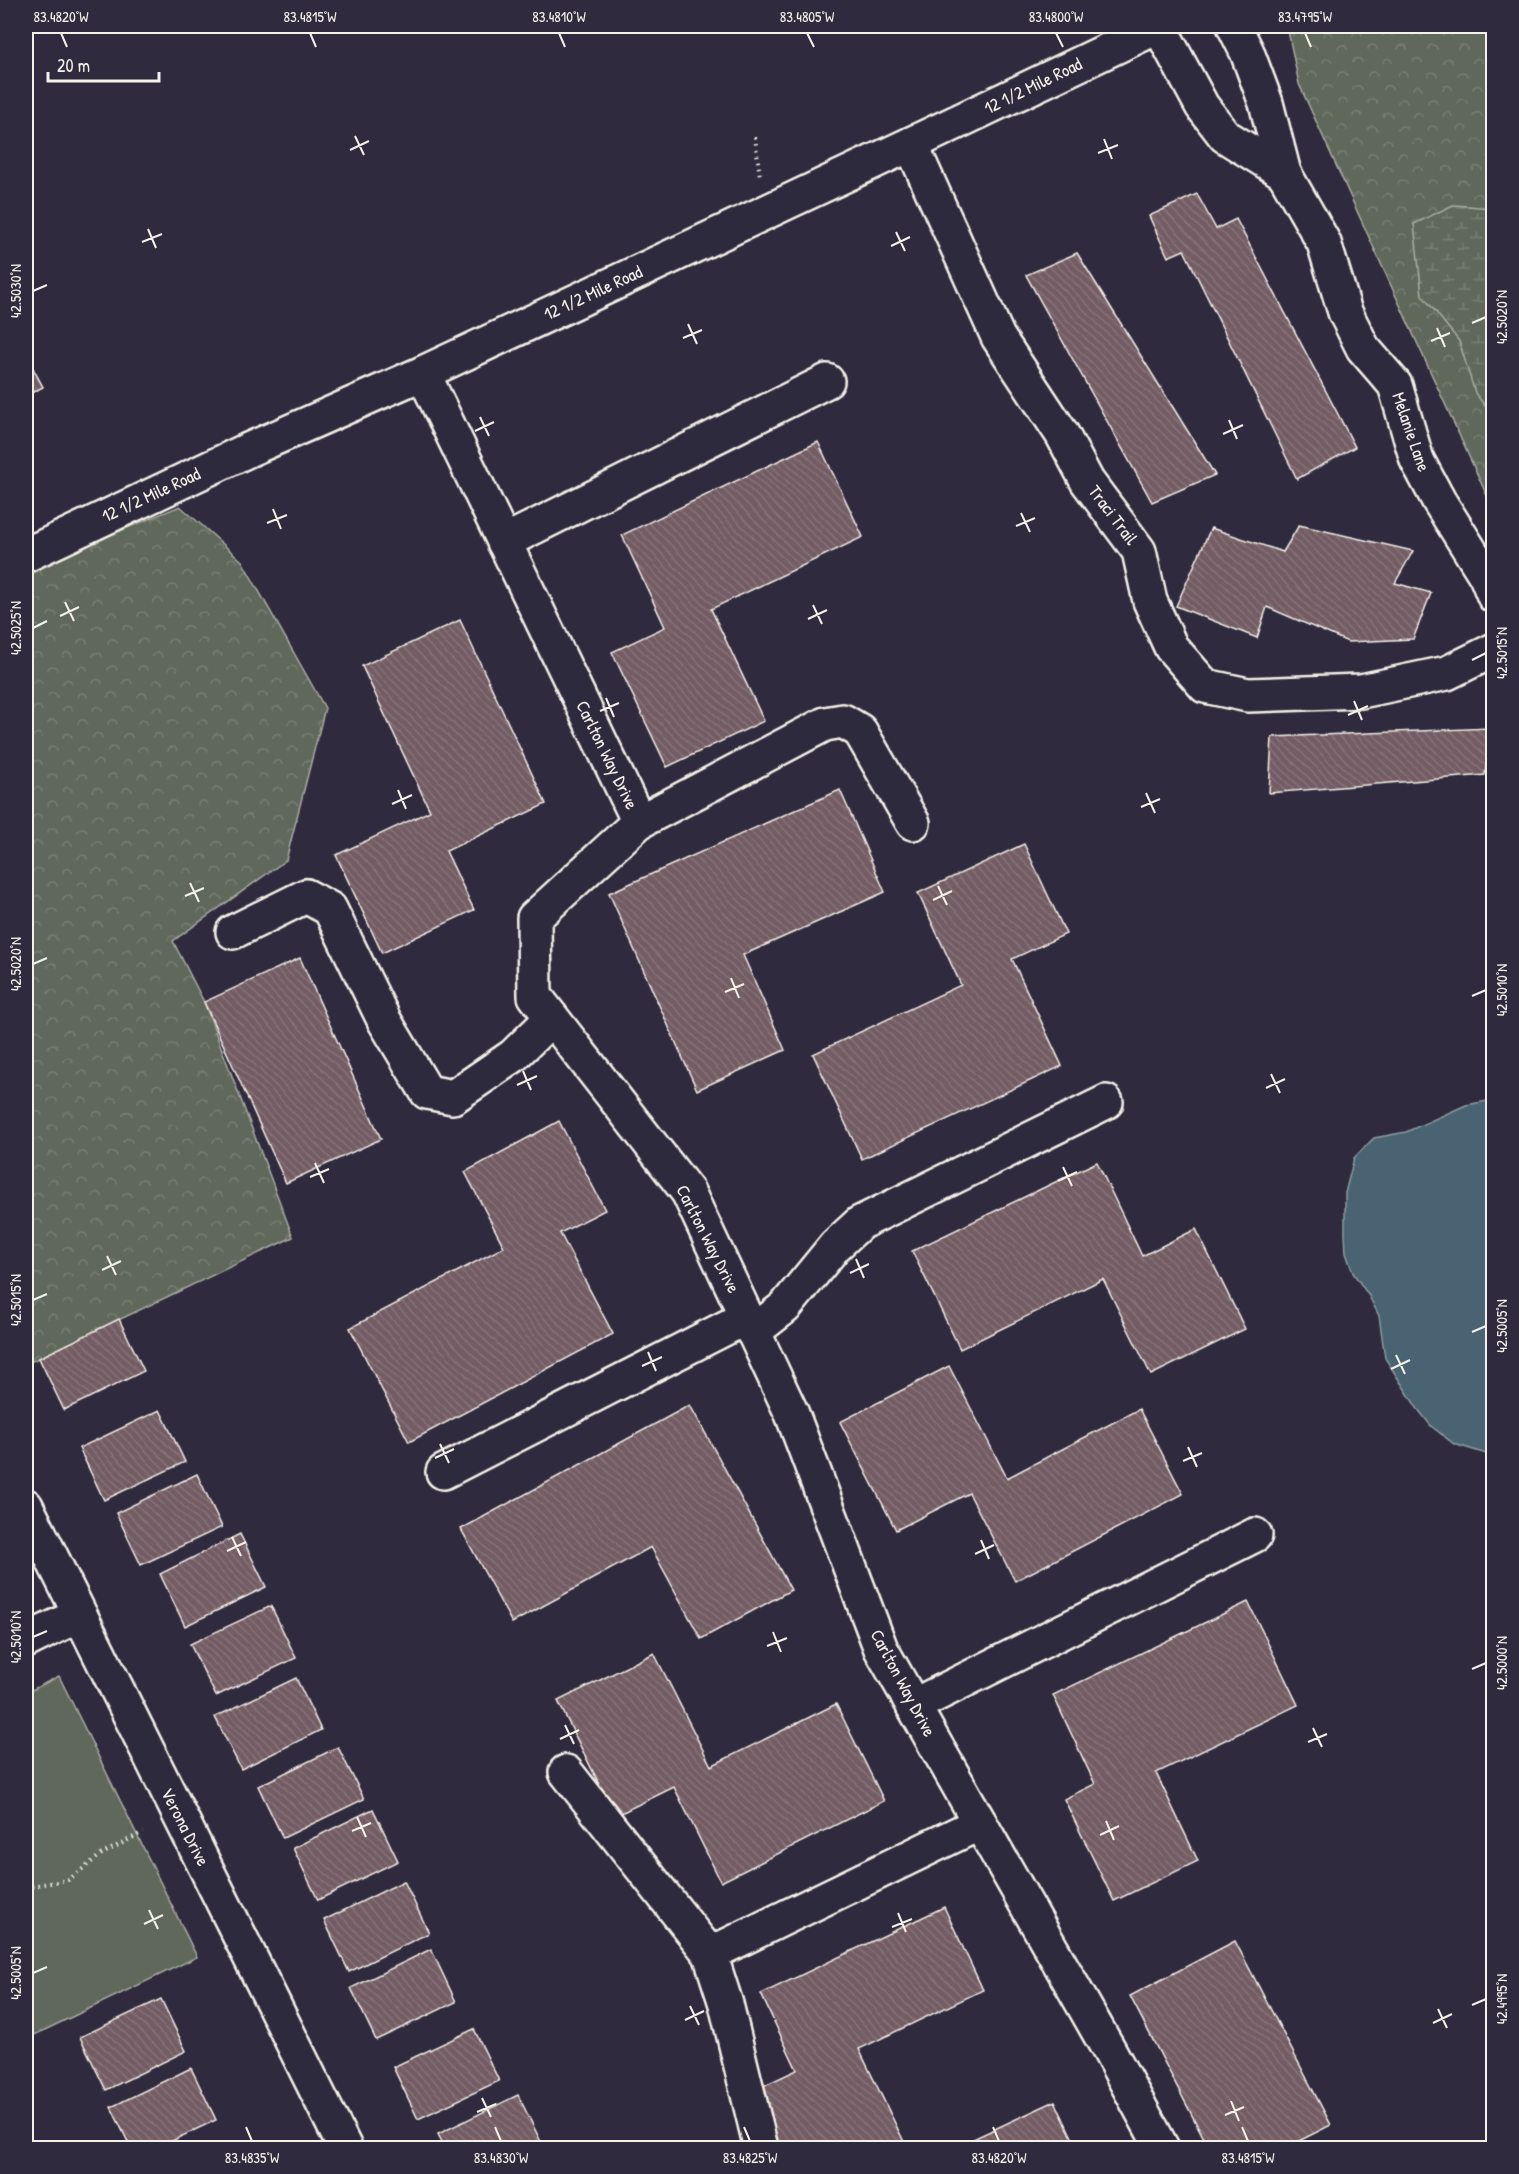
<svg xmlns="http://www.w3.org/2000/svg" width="1519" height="2174" viewBox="0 0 1519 2174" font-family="'Patrick Hand',sans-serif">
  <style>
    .forest { fill: url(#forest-crowns); stroke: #aaaca2; stroke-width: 1.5 }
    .wetland { fill: url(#wetland-marsh); stroke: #aaaca2; stroke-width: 1.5 }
    .park { fill: #61685c; stroke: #aaaca2; stroke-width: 1.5 }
    .water { fill: #4a6472; stroke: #8e9ca1; stroke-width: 1.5 }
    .building { fill: url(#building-back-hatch); stroke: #f4f1e8; stroke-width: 1.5 }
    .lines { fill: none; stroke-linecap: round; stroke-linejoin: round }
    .minor-casing { stroke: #f4f1e8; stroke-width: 38 }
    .path { stroke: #f4f1e8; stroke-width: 4; stroke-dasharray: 1.5 4.5; stroke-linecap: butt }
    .minor { stroke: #2f2a3d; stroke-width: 33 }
    .ticks { fill: none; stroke: #f4f1e8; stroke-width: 2 }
    .labels { text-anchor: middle; stroke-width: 4.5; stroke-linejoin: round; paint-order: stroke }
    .street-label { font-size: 18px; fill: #f4f1e8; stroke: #2f2a3d }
    .neatline { fill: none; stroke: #f4f1e8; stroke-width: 2 }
    .ticks-label { font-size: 15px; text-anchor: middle; fill: #f4f1e8 }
  </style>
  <defs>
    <pattern id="forest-crowns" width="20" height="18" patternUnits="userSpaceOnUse" patternTransform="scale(1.5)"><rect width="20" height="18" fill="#61685c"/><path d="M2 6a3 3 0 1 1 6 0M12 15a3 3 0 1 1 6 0" fill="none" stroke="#787e73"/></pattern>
    <pattern id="wetland-marsh" width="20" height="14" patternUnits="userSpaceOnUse" patternTransform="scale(1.5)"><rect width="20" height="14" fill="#61685c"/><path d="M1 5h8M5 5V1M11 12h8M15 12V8" fill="none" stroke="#787e73"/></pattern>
    <pattern id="building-back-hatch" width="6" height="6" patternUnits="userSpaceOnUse" patternTransform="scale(1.5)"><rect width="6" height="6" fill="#735b64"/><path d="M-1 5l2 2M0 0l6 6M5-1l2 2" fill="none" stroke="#88737a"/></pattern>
  </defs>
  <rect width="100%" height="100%" fill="#2f2a3d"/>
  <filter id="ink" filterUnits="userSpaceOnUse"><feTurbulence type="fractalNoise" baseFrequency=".0167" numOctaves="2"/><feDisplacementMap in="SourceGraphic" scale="12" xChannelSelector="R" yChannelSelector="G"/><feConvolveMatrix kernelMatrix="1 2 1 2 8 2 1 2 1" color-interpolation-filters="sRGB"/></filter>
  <g filter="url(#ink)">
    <g class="forest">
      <polygon points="1287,26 1493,26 1493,509 1299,84"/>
      <polygon points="180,506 242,561 325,708 286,860 173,941 204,1002 293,1237 26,1364 26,556 41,564"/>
    </g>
    <polygon class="wetland" points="1453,205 1493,208 1493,416 1475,393 1459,341 1422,295 1414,224"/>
    <polygon class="park" points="59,1676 197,1957 26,2039 26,1693"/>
    <polygon class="water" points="1493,1100 1494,1100 1493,1456 1454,1444 1431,1426 1417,1408 1385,1358 1379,1316 1369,1296 1353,1273 1346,1253 1345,1234 1345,1193 1354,1158 1374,1138 1406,1132 1466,1105"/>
    <g class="building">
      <polygon points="1197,194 1216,229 1236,219 1355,447 1297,479 1184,250 1168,257 1149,216"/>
      <polygon points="1077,253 1215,475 1152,502 1026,275"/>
      <polygon points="26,355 43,387 26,396"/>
      <polygon points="818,442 863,537 711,609 764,721 667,767 612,652 665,627 622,535"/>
      <polygon points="1299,525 1413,551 1395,583 1431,593 1413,639 1348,642 1267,607 1257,638 1176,606 1211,528 1283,552"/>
      <polygon points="460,620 546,804 446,851 474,910 382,953 336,855 430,811 362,666"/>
      <polygon points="1491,728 1485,775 1269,793 1272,737"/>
      <polygon points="840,790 885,892 743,955 785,1050 697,1090 609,893"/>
      <polygon points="1024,844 1066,934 1012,959 1062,1066 862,1159 813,1054 961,985 918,893"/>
      <polygon points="300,958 381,1139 286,1183 204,1002"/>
      <polygon points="559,1121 605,1210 560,1233 613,1334 409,1442 350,1328 504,1247 465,1172"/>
      <polygon points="1097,1162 1142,1256 1196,1229 1245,1329 1151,1375 1103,1279 960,1349 912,1251"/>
      <polygon points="119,1319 144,1371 64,1410 39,1358"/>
      <polygon points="949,1366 1007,1478 1139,1409 1183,1494 1015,1581 969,1493 896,1530 840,1422"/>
      <polygon points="690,1405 791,1590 701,1639 651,1547 512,1623 461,1529"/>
      <polygon points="160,1410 185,1462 104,1500 79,1448"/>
      <polygon points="197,1474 222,1527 141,1565 116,1513"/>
      <polygon points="240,1534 266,1587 185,1626 160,1574"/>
      <polygon points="1248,1602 1298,1705 1156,1773 1198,1861 1114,1901 1064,1799 1095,1784 1053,1695"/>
      <polygon points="271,1606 296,1658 216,1696 190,1644"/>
      <polygon points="654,1653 711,1766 836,1704 884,1801 721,1882 674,1787 615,1816 558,1701"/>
      <polygon points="296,1678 321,1730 241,1769 215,1717"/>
      <polygon points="338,1747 364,1799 283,1838 258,1786"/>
      <polygon points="373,1809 398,1861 318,1900 293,1848"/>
      <polygon points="404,1881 429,1933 349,1972 324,1920"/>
      <polygon points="944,1907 983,1990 859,2049 907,2148 779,2148 752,2091 797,2070 761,1994"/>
      <polygon points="1235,1941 1331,2125 1285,2148 1209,2148 1130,1996"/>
      <polygon points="431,1949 456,2002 376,2040 351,1988"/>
      <polygon points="161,1999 186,2051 106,2090 80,2037"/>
      <polygon points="474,2029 499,2081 418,2119 393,2067"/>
      <polygon points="191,2068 216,2120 157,2148 131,2148 111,2107"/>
      <polygon points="518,2095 544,2148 445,2148 438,2134"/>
      <polygon points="1055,2101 1077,2148 959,2148 958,2146"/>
    </g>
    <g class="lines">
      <g class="minor-casing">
        <g id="minor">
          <polyline points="1234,26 1247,52 1266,103 1284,173 1324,243 1345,312 1363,348 1395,385 1417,460 1439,501 1486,576 1494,596"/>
          <polyline points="911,144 998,337 1062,434 1087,481 1139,551 1150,601 1171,647 1205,686 1248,695 1361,691 1447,673 1494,650"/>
          <polyline points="423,373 639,822 534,918 535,996 688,1192 792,1414 881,1649 1109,2050 1162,2148"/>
          <polyline points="504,542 827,381"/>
          <polyline points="26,555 248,450 423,373 911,144 1159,26 1202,106 1225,136 1284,173"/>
          <polyline points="639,822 825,724 843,721 860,731 913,823"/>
          <polyline points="233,932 306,896 330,909 384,1020 427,1092 453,1097 513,1056 552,1018"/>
          <polyline points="753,1332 785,1307 835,1246 860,1223 1106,1102"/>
          <polyline points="443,1472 747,1317"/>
          <polyline points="26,1506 345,2148"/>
          <polyline points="26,1641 79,1615"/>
          <polyline points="913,1706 1255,1535"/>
          <polyline points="566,1772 710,1954 726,2004 761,2148"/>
          <polyline points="710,1954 980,1823"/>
        </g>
      </g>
      <g class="path">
        <polyline points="755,137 760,177"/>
        <polyline points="26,1884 32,1886 68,1880 102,1854 143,1832"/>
      </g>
      <use href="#minor" class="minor"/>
    </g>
  </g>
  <path class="ticks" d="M61 33 67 47M310 33 316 47M559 33 565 47M807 33 814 47M1056 33 1063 47M1305 33 1311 47M355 136 364 155M1104 139 1112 159M350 150 369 141M1098 153 1118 145M148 229 156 248M896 232 905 251M142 242 162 234M891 246 910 237M33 291 47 285M1472 323 1486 317M688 324 697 344M1437 328 1445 347M683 338 702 330M1431 341 1450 333M480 417 489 436M1229 420 1237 439M475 431 494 422M1223 434 1243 425M273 509 281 529M1021 513 1030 532M267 523 287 515M1016 526 1035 518M65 602 74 621M813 605 822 624M60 616 79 607M808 619 827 610M33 628 47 621M1472 660 1486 653M606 698 614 717M1354 701 1362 720M600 711 619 703M1348 715 1368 706M398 790 406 809M1146 793 1155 813M392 804 412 795M1141 807 1160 799M190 883 199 902M938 886 947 905M185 896 204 888M933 900 952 891M33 964 47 958M731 978 739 998M725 992 744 984M1472 996 1486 990M523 1071 531 1090M1271 1074 1280 1093M517 1085 537 1076M1266 1088 1285 1079M315 1163 324 1183M1063 1167 1072 1186M310 1177 329 1169M1058 1181 1077 1172M107 1256 116 1275M856 1259 864 1278M102 1270 121 1261M850 1273 869 1264M33 1300 47 1294M1472 1332 1486 1326M648 1352 656 1371M1396 1355 1405 1374M642 1366 662 1357M1391 1369 1410 1360M440 1444 449 1463M1188 1447 1197 1467M435 1458 454 1449M1183 1461 1202 1453M232 1537 241 1556M981 1540 989 1559M227 1551 246 1542M975 1554 994 1545M773 1632 781 1652M33 1637 47 1631M767 1646 787 1638M1472 1669 1486 1663M565 1725 574 1744M1313 1728 1322 1747M560 1739 579 1730M1308 1742 1327 1734M357 1817 366 1837M1106 1821 1114 1840M352 1831 371 1823M1100 1835 1119 1826M149 1910 158 1929M898 1913 906 1932M144 1924 163 1915M892 1927 912 1919M33 1973 47 1967M1472 2005 1486 1999M690 2006 699 2025M1438 2009 1447 2028M685 2020 704 2011M1433 2023 1452 2014M482 2098 491 2117M1231 2101 1239 2121M477 2112 496 2104M1225 2115 1244 2107M246 2127 252 2141M495 2127 501 2141M744 2127 750 2141M993 2127 999 2141M1242 2127 1248 2141"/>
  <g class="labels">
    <g class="street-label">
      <text transform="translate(1033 86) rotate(-26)" y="6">12 1/2 Mile Road</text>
      <text transform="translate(593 293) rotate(-25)" y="6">12 1/2 Mile Road</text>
      <text transform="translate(1411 432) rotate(71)" y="6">Melanie Lane</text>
      <text transform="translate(151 495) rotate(-25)" y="6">12 1/2 Mile Road</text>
      <text transform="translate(1113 515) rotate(53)" y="6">Traci Trail</text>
      <text transform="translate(607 755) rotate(64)" y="6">Carlton Way Drive</text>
      <text transform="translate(708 1239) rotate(63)" y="6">Carlton Way Drive</text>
      <text transform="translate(903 1683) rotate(62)" y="6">Carlton Way Drive</text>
      <text transform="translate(185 1827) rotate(63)" y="6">Verona Drive</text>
    </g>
  </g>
  <rect width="1519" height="2174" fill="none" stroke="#2f2a3d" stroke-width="66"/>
  <path d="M48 72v9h111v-9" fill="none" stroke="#f4f1e8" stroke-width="3"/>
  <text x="57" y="72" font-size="18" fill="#f4f1e8" stroke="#2f2a3d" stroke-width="4.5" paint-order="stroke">20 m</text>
  <rect x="33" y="33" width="1453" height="2108" class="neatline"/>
  <g class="ticks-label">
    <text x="61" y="22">83.4820°W</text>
    <text x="310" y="22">83.4815°W</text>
    <text x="559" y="22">83.4810°W</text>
    <text x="807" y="22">83.4805°W</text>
    <text x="1056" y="22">83.4800°W</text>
    <text x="1305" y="22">83.4795°W</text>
    <text transform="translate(16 291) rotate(-90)" y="5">42.5030°N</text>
    <text transform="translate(1502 317) rotate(-90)" y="5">42.5020°N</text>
    <text transform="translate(16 628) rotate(-90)" y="5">42.5025°N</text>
    <text transform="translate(1502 653) rotate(-90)" y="5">42.5015°N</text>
    <text transform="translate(16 964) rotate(-90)" y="5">42.5020°N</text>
    <text transform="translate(1502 990) rotate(-90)" y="5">42.5010°N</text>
    <text transform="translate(16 1300) rotate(-90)" y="5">42.5015°N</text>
    <text transform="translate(1502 1326) rotate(-90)" y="5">42.5005°N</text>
    <text transform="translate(16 1637) rotate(-90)" y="5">42.5010°N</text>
    <text transform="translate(1502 1663) rotate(-90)" y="5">42.5000°N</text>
    <text transform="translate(16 1973) rotate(-90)" y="5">42.5005°N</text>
    <text transform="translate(1502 1999) rotate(-90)" y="5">42.4995°N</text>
    <text x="252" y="2163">83.4835°W</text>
    <text x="501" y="2163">83.4830°W</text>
    <text x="750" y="2163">83.4825°W</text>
    <text x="999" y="2163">83.4820°W</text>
    <text x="1248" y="2163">83.4815°W</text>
  </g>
</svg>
